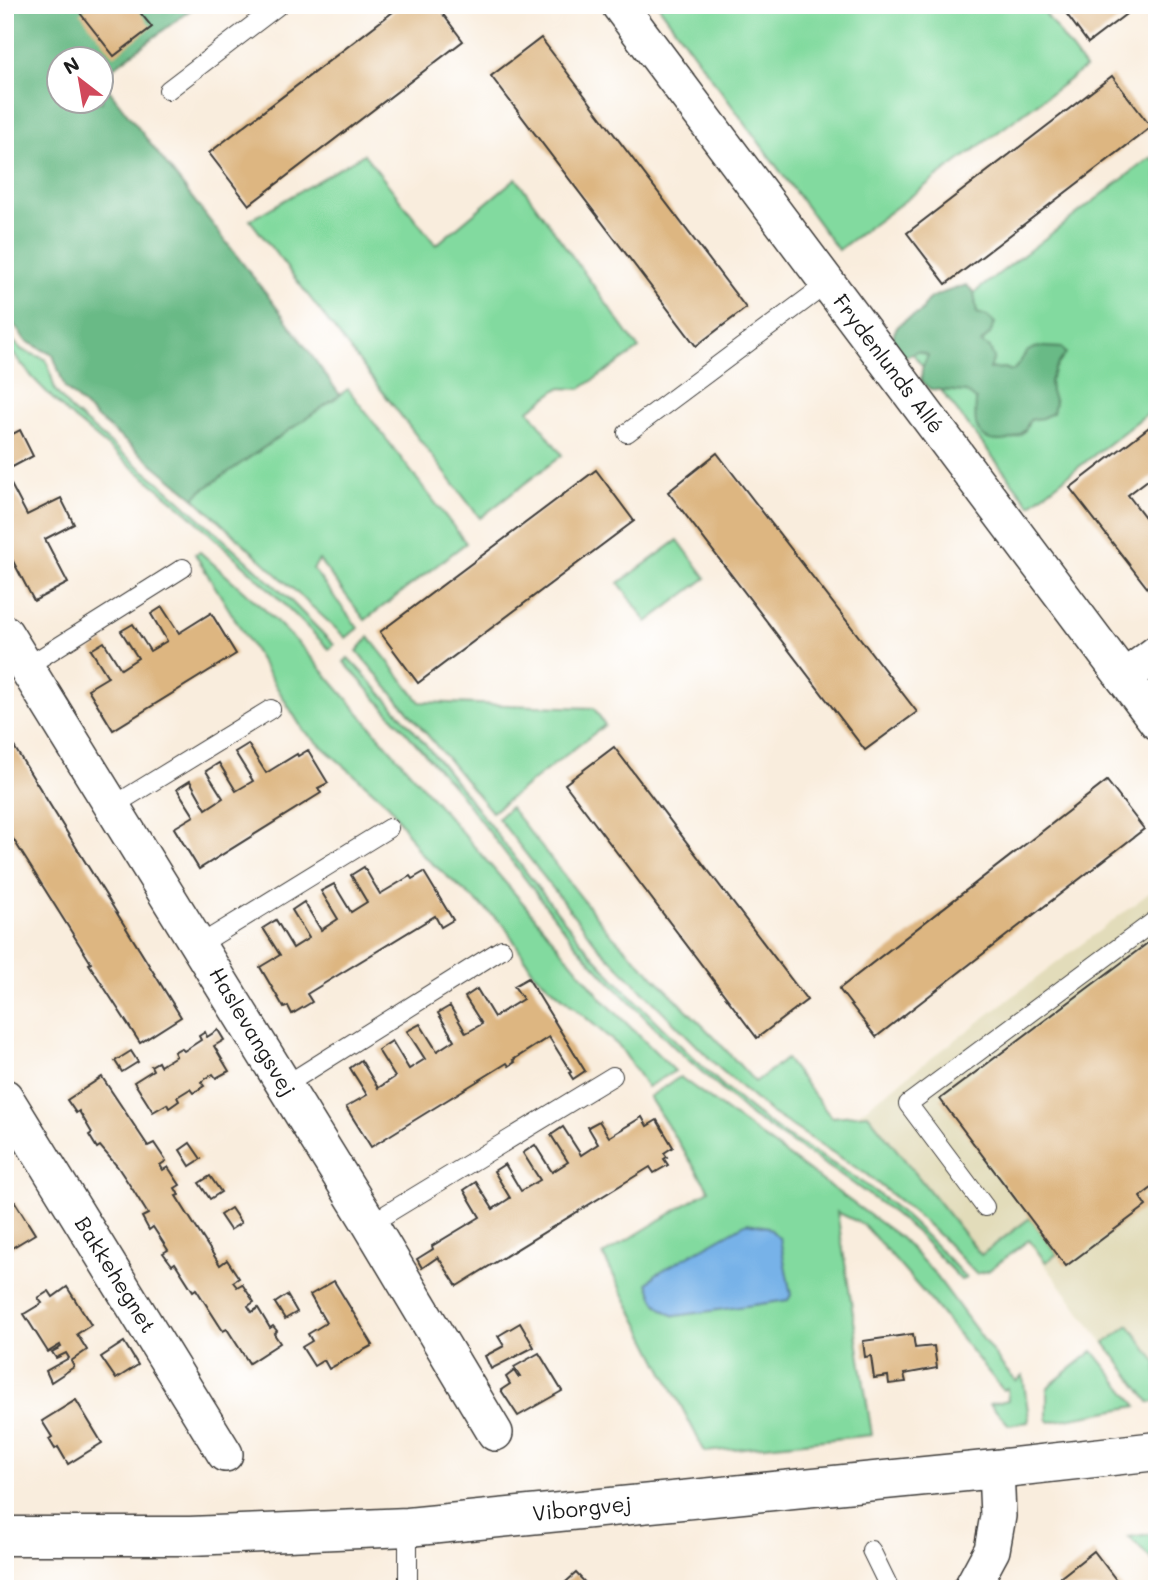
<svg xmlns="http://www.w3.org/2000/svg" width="1162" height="1594" viewBox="0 0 1162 1594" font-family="Mali,sans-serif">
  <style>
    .built { fill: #e2dcba }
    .green { fill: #82da9f; stroke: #4f7b5e; stroke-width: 2 }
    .forest { fill: #69ba86; stroke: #426b51; stroke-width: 2 }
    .water { fill: #77b2e8; stroke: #4a6782; stroke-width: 2 }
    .building { fill: #ddb681 }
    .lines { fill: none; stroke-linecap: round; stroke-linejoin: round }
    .service-casing { stroke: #3d3b39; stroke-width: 20 }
    .minor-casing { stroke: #3d3b39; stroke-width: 38 }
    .tertiary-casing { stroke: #3d3b39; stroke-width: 41 }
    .service { stroke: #fff; stroke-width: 18 }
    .minor { stroke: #fff; stroke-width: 35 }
    .tertiary { stroke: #fff; stroke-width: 38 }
    .labels { text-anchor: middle; stroke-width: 6; stroke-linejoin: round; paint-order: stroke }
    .street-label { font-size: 21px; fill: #1c1c1c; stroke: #fff }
  </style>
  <rect width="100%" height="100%" fill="#fff"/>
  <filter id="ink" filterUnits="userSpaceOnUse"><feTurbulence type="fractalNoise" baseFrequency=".0143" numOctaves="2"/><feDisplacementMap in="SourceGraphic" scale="14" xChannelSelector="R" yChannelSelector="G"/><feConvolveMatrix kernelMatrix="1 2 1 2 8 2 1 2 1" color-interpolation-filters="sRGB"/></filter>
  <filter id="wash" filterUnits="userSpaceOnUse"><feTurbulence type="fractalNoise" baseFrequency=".00686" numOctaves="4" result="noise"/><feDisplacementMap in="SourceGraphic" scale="28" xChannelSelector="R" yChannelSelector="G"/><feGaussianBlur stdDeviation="1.57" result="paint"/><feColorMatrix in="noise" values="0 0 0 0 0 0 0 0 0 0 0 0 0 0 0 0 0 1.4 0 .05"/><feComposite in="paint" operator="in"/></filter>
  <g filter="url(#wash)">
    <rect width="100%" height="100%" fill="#f9eddd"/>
    <polygon class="built" points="1157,887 1157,1382 1134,1384 1019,1230 968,1267 855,1116"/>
    <g class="green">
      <polygon points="658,5 1039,5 1085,68 838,250"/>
      <polygon points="364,154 436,245 516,178 639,349 580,389 559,388 529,410 562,455 480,518 250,220"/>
      <polygon points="1151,157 1157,164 1157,406 1030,505 906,345"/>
      <polygon points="5,333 22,350 45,359 48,364 55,390 71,410 117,449 166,488 221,537 287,597 334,645 329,649 269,589 189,514 67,413 33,378 5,344"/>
      <polygon points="348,389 466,543 365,620 319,560 313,569 358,628 346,638 194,498 201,491"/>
      <polygon points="678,540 706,578 647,622 619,583"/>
      <polygon points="200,552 264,609 303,648 529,910 602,999 675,1071 647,1087 620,1047 534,973 504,925 420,853 389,805 303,730 195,554"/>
      <polygon points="369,637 420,702 594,708 605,725 492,812 357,651"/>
      <path d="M348 658C435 746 505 849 584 945 613 980 647 1012 679 1044 712 1076 746 1109 784 1134 817 1155 852 1173 882 1197 913 1221 940 1249 966 1278L961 1280 916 1232 888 1209 844 1177 752 1117 674 1047 609 981 576 945 456 789 344 662Z"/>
      <polygon points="510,807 607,930 714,1037 755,1082 786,1059 831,1117 868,1114 981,1255 1030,1218 1057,1254 1046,1262 1029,1240 988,1271 976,1274 942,1238 918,1216 866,1174 770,1112 719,1068 597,945 498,818"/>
      <polygon points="680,1077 901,1238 934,1273 1006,1370 1016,1381 1023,1376 1029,1418 1028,1422 1009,1425 990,1404 1008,1400 1007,1388 1003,1390 931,1301 864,1225 837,1212 872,1435 705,1452 603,1255 709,1190 649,1097"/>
      <polygon points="1129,1325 1157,1363 1157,1401 1150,1403 1105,1343"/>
      <polygon points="1093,1351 1137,1406 1050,1422 1047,1419 1047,1390 1049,1386"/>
      <polygon points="1157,1533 1157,1565 1129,1537"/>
    </g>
    <g class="forest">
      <polygon points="5,5 197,5 102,76 102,60 60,60 60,102 102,102 102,81 284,317 340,395 201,491 194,498 97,418 65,388 53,355 26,341 5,313"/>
      <path d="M966 285 974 292 977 313 987 316 995 323 990 334 981 343 990 348 994 358 989 369 1005 368 1012 371C1019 366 1021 358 1027 352 1036 344 1051 348 1062 348L1066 353 1055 369 1050 381 1051 392 1055 402 1053 413 1042 418 1030 420C1028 423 1027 427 1025 430 1015 442 990 446 980 433 973 424 976 410 976 400L966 392 930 389 921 381 922 369 928 355 917 351 906 357 895 352C890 334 894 326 911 317 914 315 918 315 921 312 924 309 923 306 926 302 931 295 956 289 966 285Z"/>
    </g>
    <path class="water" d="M747 1223 768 1227 780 1239 791 1295 788 1300 676 1316C658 1311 653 1299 648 1283L656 1274Z"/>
    <g id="blocks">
      <g class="building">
        <polygon points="90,5 134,5 152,27 114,56 80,13"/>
        <polygon points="402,5 436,5 463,41 249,205 209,153"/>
        <polygon points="1060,5 1138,5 1088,43"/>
        <polygon points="541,38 746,308 696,346 491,76"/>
        <polygon points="1112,76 1151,127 946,284 907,233"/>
        <polygon points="1157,421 1157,473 1128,495 1157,533 1157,591 1152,594 1070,488"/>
        <polygon points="20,430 33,456 5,471 5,438"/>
        <polygon points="717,453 917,712 865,750 668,492"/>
        <polygon points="596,470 634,521 418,683 380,632"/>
        <polygon points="5,473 27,515 61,498 74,524 45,539 68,583 34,601 5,546"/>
        <polygon points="162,607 179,633 211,613 236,654 113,730 88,689 108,677 91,650 104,642 121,669 138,658 121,631 133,624 150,651 167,641 151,614"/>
        <polygon points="5,732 181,1017 140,1043 89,964 91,963 5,826"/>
        <polygon points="248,744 266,773 297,754 298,756 308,750 328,783 318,788 321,793 199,869 174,828 194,816 177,789 190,781 206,809 223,798 206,771 219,763 236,791 253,781 235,752"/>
        <polygon points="614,747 807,1000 757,1038 565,784"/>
        <polygon points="1107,781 1144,829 876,1037 839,989"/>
        <polygon points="364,867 380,894 410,876 412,879 424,872 453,920 441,927 435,916 307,994 312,1002 292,1014 288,1006 284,1008 260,967 280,955 263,928 276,920 293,948 309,938 292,910 304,902 321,930 338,919 321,891 334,884 351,912 367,902 351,875"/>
        <polygon points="1157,936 1157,1184 1140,1197 1146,1206 1066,1266 940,1099"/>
        <polygon points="528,978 585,1071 573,1079 569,1073 571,1072 549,1037 513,1060 515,1062 509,1066 507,1063 371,1147 346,1107 367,1095 350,1068 361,1060 378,1088 395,1077 378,1050 392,1041 409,1069 425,1059 407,1031 420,1024 437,1051 454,1040 438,1013 450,1006 466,1033 482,1024 465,997 477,989 494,1017 523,999 514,986"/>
        <polygon points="218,1030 224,1040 214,1046 229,1071 216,1078 213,1074 201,1082 204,1086 193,1093 190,1089 177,1097 179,1101 169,1108 167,1104 153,1112 134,1082 153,1070 151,1066 158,1062 160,1066 176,1056 174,1052 181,1048 184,1051 201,1040 199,1036 205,1032 207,1037"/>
        <polygon points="131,1051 138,1062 122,1072 115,1061"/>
        <polygon points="102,1077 148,1146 154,1143 166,1161 160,1165 163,1170 168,1167 180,1185 175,1188 179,1195 176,1196 220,1265 227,1260 239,1278 233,1282 237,1287 242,1284 254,1302 248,1306 252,1312 258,1308 270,1328 273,1326 277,1331 274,1334 280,1343 249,1363 227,1329 223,1331 196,1289 193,1291 175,1263 172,1265 163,1253 168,1250 153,1227 149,1230 142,1217 148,1214 133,1190 117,1166 100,1146 97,1148 89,1135 92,1133 79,1111 76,1113 67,1100"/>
        <polygon points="642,1117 647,1126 657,1120 673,1147 664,1153 667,1157 664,1159 668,1165 654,1173 650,1167 457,1286 438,1257 422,1268 417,1259 433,1249 432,1246 480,1217 464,1190 476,1182 493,1209 510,1198 494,1171 505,1164 521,1191 540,1180 523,1153 535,1145 552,1172 568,1162 551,1135 563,1127 581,1155 598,1144 588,1127 599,1121 609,1137"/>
        <polygon points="190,1143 201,1159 190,1166 180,1150"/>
        <polygon points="210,1176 221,1192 210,1199 199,1183"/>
        <polygon points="15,1202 35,1234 5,1252 5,1207"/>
        <polygon points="231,1208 241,1223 230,1230 220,1215"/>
        <polygon points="334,1281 373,1345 329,1369 324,1360 314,1366 302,1347 312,1341 308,1334 326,1323 310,1295"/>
        <polygon points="67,1287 91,1325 77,1334 87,1350 71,1361 74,1367 51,1382 46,1371 69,1358 66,1353 56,1358 52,1352 61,1347 60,1345 48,1352 24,1314 42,1303 38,1298 49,1291 53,1297"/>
        <polygon points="287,1295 297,1312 285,1319 275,1303"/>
        <polygon points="520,1323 534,1347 491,1369 485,1356 504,1346 498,1336"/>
        <polygon points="913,1334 915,1348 934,1346 937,1368 904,1374 906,1382 889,1384 888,1376 874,1378 871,1356 865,1357 863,1341"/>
        <polygon points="124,1342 138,1365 116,1379 101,1357"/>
        <polygon points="539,1353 562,1391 518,1416 501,1390 510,1384 506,1377 514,1371 518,1377 520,1376 514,1367"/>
        <polygon points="76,1400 102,1443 68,1464 58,1447 55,1449 49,1439 52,1437 42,1421"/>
        <polygon points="1094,1551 1123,1589 1062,1589 1056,1581"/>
        <polygon points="576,1573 591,1589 558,1589"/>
      </g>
    </g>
  </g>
  <g filter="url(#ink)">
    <use href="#blocks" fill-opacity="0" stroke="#3d3b39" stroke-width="2"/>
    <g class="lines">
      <g class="service-casing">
        <g id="service">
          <polyline points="168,90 279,5"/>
          <polyline points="627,433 828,283"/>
          <polyline points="26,667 183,568"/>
          <polyline points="113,806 271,709"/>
          <polyline points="199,945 389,828"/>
          <polyline points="284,1086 502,949"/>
          <polyline points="985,1207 908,1104 1157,919"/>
          <polyline points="370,1224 613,1076"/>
          <polyline points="871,1550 890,1589"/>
          <polyline points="408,1589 408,1527"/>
        </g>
      </g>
      <g class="minor-casing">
        <g id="minor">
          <polyline points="619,5 1157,722"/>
          <polyline points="5,633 370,1224 495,1433"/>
          <polyline points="1124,678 1157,653"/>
          <polyline points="5,1097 225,1454"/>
          <polyline points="971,1589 992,1550 998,1516 996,1469"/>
        </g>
      </g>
      <g class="tertiary-casing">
        <polyline id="tertiary" points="5,1536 190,1536 408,1527 996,1469 1157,1451"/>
      </g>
      <use href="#service" class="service"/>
      <use href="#minor" class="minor"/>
      <use href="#tertiary" class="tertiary"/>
    </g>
  </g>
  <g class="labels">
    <g class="street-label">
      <text transform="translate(888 364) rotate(53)" y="7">Frydenlunds Allé</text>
      <text transform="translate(252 1032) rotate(59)" y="7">Haslevangsvej</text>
      <text transform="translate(115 1275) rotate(58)" y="7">Bakkehegnet</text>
      <text transform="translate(582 1509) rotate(-6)" y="7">Viborgvej</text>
    </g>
  </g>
  <rect width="1162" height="1594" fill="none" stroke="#fff" stroke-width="28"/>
  <g transform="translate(80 80) rotate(329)"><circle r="33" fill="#ffffff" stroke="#a4a4a4" stroke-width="2"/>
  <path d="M0-5L12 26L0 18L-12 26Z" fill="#d1495b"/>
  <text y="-10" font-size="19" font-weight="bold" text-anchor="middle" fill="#1c1c1c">N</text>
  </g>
</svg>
